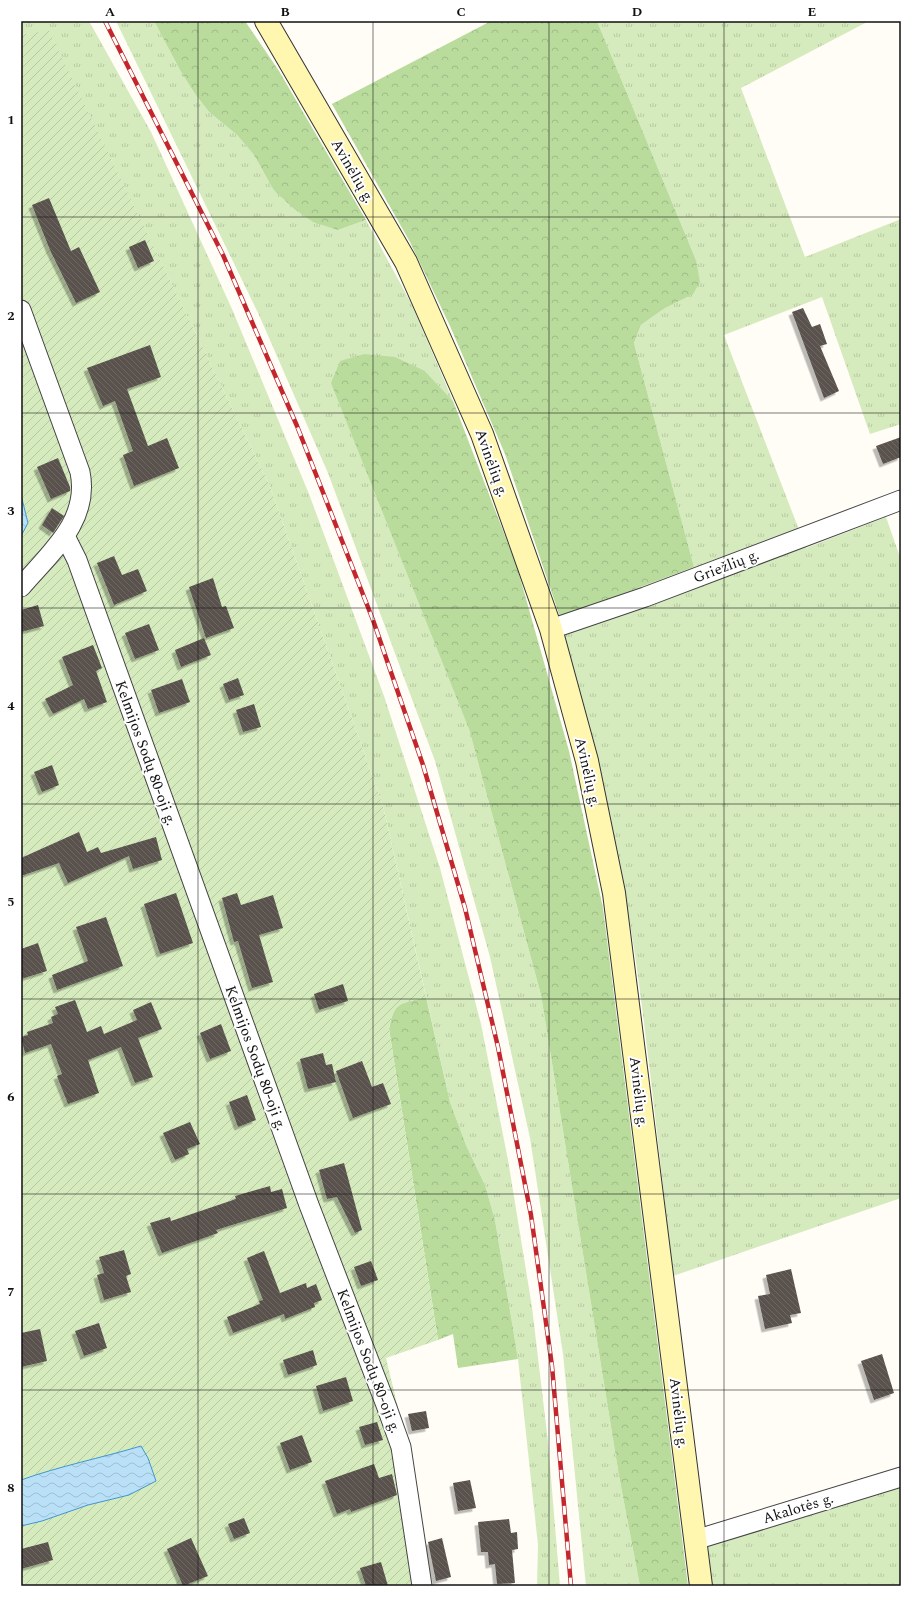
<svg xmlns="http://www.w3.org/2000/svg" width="922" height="1607" viewBox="0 0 922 1607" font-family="Spectral,serif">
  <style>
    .grass { fill: url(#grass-tufts) }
    .forest { fill: url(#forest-crowns) }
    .garden { fill: url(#garden-furrows) }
    .water { fill: url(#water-waves); stroke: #3f96cf }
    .building { fill: url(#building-back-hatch); filter: url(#shadow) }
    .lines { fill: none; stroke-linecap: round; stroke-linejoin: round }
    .minor-casing { stroke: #444; stroke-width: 21 }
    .secondary-casing { stroke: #333; stroke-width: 24 }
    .minor { stroke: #fff; stroke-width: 19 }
    .secondary { stroke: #fff6b0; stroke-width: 22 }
    .rail-casing { stroke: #c4262e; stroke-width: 4.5 }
    .rail { stroke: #fff; stroke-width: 3; stroke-dasharray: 9; stroke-linecap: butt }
    .grid { fill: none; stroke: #111; stroke-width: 1; stroke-opacity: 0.55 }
    .labels { text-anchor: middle; stroke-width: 4; stroke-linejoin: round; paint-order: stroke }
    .street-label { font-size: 15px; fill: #111; stroke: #fff }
    .neatline { fill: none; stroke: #111; stroke-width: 1.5 }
    .grid-label { font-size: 13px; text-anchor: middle; font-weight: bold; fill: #111 }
  </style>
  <defs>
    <pattern id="grass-tufts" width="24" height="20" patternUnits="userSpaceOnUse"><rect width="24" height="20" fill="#d5ebbd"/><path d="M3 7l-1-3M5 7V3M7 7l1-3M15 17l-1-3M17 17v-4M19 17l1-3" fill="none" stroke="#b6c8a1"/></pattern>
    <pattern id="forest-crowns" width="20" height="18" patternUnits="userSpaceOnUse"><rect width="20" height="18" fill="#b9dc9c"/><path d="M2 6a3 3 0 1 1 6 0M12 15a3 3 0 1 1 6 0" fill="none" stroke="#9ebc85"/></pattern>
    <pattern id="garden-furrows" width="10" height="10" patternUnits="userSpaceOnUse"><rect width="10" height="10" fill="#d5ebbd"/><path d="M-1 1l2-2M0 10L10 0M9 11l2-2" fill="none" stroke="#b6c8a1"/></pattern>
    <pattern id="water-waves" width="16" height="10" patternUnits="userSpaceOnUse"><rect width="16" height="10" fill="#b9e0f7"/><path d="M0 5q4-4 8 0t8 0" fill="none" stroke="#9ebfd3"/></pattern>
    <pattern id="building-back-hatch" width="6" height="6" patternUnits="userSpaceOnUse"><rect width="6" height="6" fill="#5a524d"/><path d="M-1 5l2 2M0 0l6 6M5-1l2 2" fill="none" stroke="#6d6662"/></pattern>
    <filter id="shadow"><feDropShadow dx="-3.5" dy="3.5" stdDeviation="0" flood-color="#0004"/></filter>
  </defs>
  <rect width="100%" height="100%" fill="#fffdf5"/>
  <g class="grass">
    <polygon points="21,21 89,21 151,132 232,309 309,494 384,696 440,868 481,1024 508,1160 532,1307 548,1442 560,1586 537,1586 538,1545 518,1359 495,1220 485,1185 466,1145 450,1102 383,806 269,484 49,32 21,34"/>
    <polygon points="116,21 154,21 181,72 195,94 209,112 237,135 254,155 273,189 338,230 366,220 412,305 453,401 425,371 469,729 541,995 619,1476 640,1586 586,1586 563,1354 530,1138 490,957 435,761 328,473 259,315"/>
    <path d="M597 21H869L741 88 805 257 901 219V424L870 434 822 297 724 335 806 548 886 517 901 560V1198L673 1276C661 1170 650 1062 635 955 618 841 588 729 560 617L694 567 634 343 641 325 665 308 696 260Z"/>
    <polygon points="901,1485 901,1586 712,1586 708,1546"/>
  </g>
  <g class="forest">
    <polygon points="154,21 245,21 279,71 366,220 338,230 313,222 293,208 273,189 254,155 237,135 209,112 195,94 181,72"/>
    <polygon points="491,21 597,21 696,260 700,282 693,294 665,308 641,325 634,343 694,567 560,617 505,454 450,326 410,242 332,104"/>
    <polygon points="364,354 395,357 425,371 453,401 517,567 569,751 603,908 688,1586 640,1586 619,1476 541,995 469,729 331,383 340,361"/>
    <path d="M426 997 450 1102 466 1145 485 1185 495 1220 518 1359 458 1368 453 1334 438 1340 389 1029C394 1001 400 1004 426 997Z"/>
  </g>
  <path class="garden" d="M49 31 269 484 383 806 426 997C400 1004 394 1001 389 1029L438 1340 386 1358 412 1466 428 1586H21V536L28 523 21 495V34Z"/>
  <g class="water">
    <polygon points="21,495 28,523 21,536"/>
    <path d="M141 1446 148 1458 156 1481 129 1495 88 1505 42 1521 21 1526V1480C60 1466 101 1458 141 1446Z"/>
  </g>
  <g class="building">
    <polygon points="49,198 71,251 79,247 100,292 76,303 50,250 32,205"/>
    <polygon points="145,240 154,261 138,268 129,247"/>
    <polygon points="803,308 812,327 820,324 827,344 820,346 839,391 824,398 792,312"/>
    <polygon points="150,345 161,377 127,389 148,446 167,438 179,468 134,486 123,455 133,451 115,401 103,406 87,368"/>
    <polygon points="901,437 901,457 883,464 876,446"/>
    <polygon points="58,458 70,487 70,491 51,499 37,467"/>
    <polygon points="52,508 64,516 53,533 42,525"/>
    <polygon points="114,556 122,575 138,569 147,591 114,605 97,563"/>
    <polygon points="213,578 222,607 226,606 234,628 206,638 189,587"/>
    <polygon points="38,605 44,626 21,632 21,610"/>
    <polygon points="149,624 159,650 135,659 125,633"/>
    <polygon points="204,638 211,655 181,667 175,650"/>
    <polygon points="93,645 102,668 96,671 107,702 88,709 84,699 53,714 45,699 73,685 62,657"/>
    <polygon points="238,678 244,695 229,700 223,684"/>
    <polygon points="182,679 190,702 159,713 151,690"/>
    <polygon points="254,704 261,727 243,732 236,710"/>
    <polygon points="52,765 59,785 42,792 34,772"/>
    <polygon points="79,832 87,852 98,847 101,853 156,837 162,860 133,869 129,856 68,883 59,863 21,876 21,858"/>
    <polygon points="176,893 193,943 160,954 144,904"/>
    <polygon points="237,893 241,905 273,895 283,928 259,935 273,982 252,988 238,941 234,942 222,898"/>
    <polygon points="106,917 123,966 57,990 52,975 88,961 76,927"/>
    <polygon points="38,943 47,971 21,979 21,949"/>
    <polygon points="343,984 348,1001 319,1010 314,994"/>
    <polygon points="75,1000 87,1032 101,1026 104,1034 137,1020 133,1010 151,1002 162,1029 138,1038 153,1077 135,1083 121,1047 88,1060 99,1093 68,1104 57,1076 62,1074 51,1044 25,1053 21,1037 28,1035 27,1032 53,1023 51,1017 58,1014 55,1007"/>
    <polygon points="221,1024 231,1051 210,1059 200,1033"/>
    <polygon points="323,1053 326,1065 332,1064 336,1082 308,1089 300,1059"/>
    <polygon points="362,1061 372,1087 383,1083 391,1104 353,1118 336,1071"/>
    <polygon points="247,1095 256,1120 238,1127 229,1102"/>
    <polygon points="190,1122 200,1144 187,1149 189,1154 175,1160 163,1133"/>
    <polygon points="344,1163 362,1230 355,1233 337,1197 327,1199 319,1170"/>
    <polygon points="270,1186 271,1192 282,1189 287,1208 216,1230 218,1233 162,1253 150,1223 170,1217 171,1221 236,1199 235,1196"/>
    <polygon points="124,1250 131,1274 126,1276 131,1292 104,1300 97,1275 104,1273 99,1257"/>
    <polygon points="264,1251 280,1293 306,1283 307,1288 316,1284 322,1300 314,1303 315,1307 285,1319 284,1314 233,1333 227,1317 260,1304 259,1301 263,1300 247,1258"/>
    <polygon points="371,1261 378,1280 361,1286 354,1267"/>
    <polygon points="791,1269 801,1313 790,1315 792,1323 765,1329 758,1296 770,1294 766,1275"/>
    <polygon points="99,1323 107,1348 84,1356 75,1331"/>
    <polygon points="40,1329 47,1361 21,1367 21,1333"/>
    <polygon points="313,1350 317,1365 288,1375 283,1360"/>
    <polygon points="882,1354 894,1393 874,1400 861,1361"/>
    <polygon points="346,1377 353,1401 323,1411 316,1386"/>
    <polygon points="426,1411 429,1428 412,1431 408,1414"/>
    <polygon points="377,1422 383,1440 365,1445 359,1427"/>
    <polygon points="302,1435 312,1462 290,1470 280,1443"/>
    <polygon points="374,1464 379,1478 392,1474 397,1495 351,1512 350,1509 337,1514 325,1481"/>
    <polygon points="470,1480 476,1508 458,1511 453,1483"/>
    <polygon points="244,1518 250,1533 234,1539 228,1524"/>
    <polygon points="509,1519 511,1533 517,1532 518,1549 512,1550 515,1583 497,1584 495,1564 489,1565 488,1552 481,1552 478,1522"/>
    <polygon points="191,1538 208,1576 183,1586 167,1549"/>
    <polygon points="442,1538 451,1577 436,1581 428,1542"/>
    <polygon points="48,1542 53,1560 21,1569 21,1549"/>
    <polygon points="381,1562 388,1586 366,1586 360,1568"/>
  </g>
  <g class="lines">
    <g class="minor-casing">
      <g id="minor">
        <path d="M21 310 80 472C90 521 50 553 21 587"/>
        <polyline points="65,536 77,560 309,1205 386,1405 401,1447 422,1586"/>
        <polyline points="551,629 645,597 901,500"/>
        <polyline points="695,1540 901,1477"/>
      </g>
    </g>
    <g class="secondary-casing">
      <polyline id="secondary" points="266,21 406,262 482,434 551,629 587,761 614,893 701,1586"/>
    </g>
    <use href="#minor" class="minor"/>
    <use href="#secondary" class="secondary"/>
    <g class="rail-casing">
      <polyline id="rail" points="105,21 223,255 297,426 373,620 423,765 465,908 498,1047 531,1215 552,1366 571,1586"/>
    </g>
    <use href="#rail" class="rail"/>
  </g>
  <path class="grid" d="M198 21V1586M373 21V1586M549 21V1586M724 21V1586M21 217H901M21 413H901M21 608H901M21 804H901M21 999H901M21 1194H901M21 1390H901"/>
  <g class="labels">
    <g class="street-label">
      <text transform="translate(353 171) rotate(60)" y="5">Avinėlių g.</text>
      <text transform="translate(492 463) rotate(70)" y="5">Avinėlių g.</text>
      <text transform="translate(726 566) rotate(-21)" y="5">Griežlių g.</text>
      <text transform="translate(146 753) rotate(70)" y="5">Kelmijos Sodų 80-oji g.</text>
      <text transform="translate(588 772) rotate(77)" y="5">Avinėlių g.</text>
      <text transform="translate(256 1058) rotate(70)" y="5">Kelmijos Sodų 80-oji g.</text>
      <text transform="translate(639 1092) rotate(83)" y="5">Avinėlių g.</text>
      <text transform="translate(369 1361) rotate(69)" y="5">Kelmijos Sodų 80-oji g.</text>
      <text transform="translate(679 1413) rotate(83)" y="5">Avinėlių g.</text>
      <text transform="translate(798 1508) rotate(-17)" y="5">Akalotės g.</text>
    </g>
  </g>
  <rect width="922" height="1607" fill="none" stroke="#ffffff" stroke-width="44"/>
  <rect x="22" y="22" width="878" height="1563" class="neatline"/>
  <g class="grid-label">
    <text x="110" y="16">A</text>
    <text x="285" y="16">B</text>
    <text x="461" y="16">C</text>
    <text x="637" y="16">D</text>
    <text x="812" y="16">E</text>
    <text x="11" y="124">1</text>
    <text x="11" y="320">2</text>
    <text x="11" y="515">3</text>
    <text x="11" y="710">4</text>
    <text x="11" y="906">5</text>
    <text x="11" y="1101">6</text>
    <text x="11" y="1296">7</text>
    <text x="11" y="1492">8</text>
  </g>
</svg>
